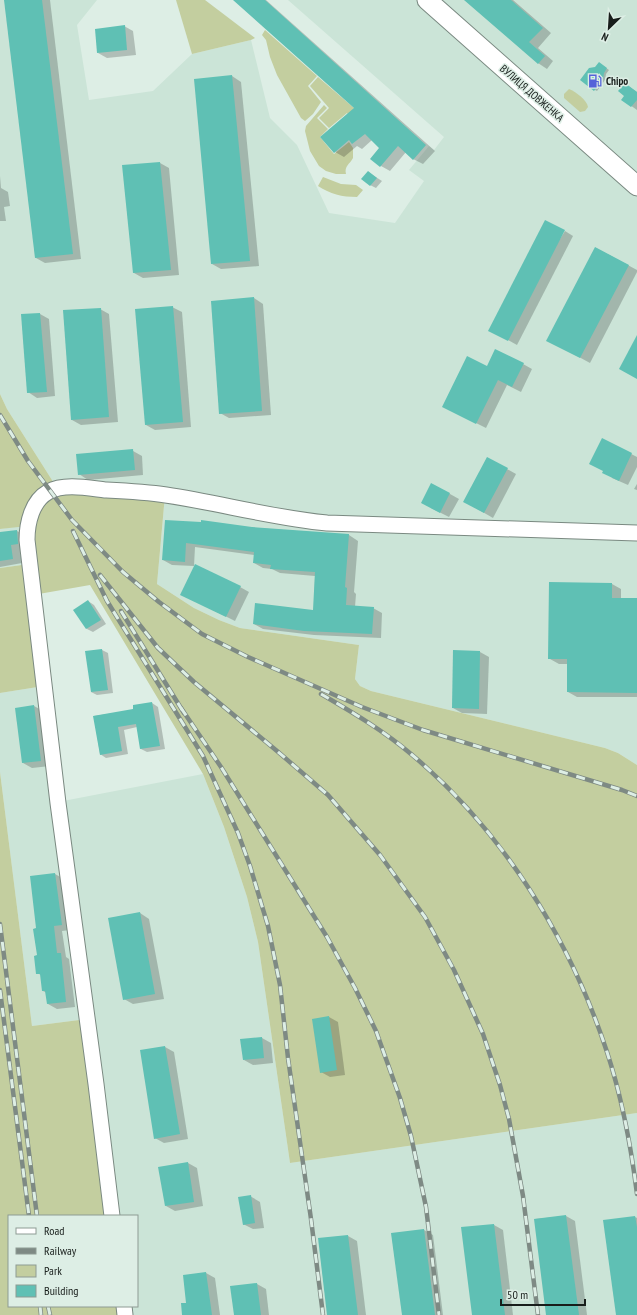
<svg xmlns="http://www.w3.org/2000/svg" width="637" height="1315" viewBox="0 0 637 1315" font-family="'PT Sans Narrow',sans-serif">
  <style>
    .built { fill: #cbe4d7 }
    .green { fill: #c3ce9f }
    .shadow { fill: #0003 }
    .building { fill: #5fc0b4 }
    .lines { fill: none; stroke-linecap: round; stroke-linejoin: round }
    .minor-casing { stroke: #7a8981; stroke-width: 17 }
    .major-casing { stroke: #7a8981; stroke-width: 21 }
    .minor { stroke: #fff; stroke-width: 15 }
    .major { stroke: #fff; stroke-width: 19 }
    .rail-casing { stroke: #7e8a84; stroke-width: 4.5 }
    .rail { stroke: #ddeee5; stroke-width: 3; stroke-dasharray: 9; stroke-linecap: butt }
    .labels { text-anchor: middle; stroke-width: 3; stroke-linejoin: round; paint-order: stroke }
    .poi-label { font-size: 11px; font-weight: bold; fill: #181e1b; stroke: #ddeee5; text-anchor: start }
    .street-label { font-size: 11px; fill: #181e1b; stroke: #ddeee5 }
  </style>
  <rect width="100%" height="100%" fill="#ddeee5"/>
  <g class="built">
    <polygon points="0,0 97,0 77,25 89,100 153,91 192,54 251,40 270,118 297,145 329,213 395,223 424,181 409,170 429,146 434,150 444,137 288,0 637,0 637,765 618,753 605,748 371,691 360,686 355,679 359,645 240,628 219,620 194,608 157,584 165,495 57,488 7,409 0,394"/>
    <polygon points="28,525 30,564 0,568 0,529"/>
    <polygon points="44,686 58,802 203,774 224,827 247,897 258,942 290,1163 637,1113 637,1315 125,1315 124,1306 137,1306 137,1216 111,1216 87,1019 32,1026 0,772 0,693"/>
  </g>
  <g class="green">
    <polygon points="176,0 205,0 255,38 251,40 192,54"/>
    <polygon points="265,30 317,76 308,86 321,102 313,114 305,121 301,118 277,75 270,57 266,40 262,35"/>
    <polygon points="318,77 361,114 353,121 347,113 329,128 319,118 329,108 310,86"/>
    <path d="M569 89C576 92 587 100 588 107L585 111 580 112 564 98V94Z"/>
    <path d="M324 105 327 108 317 118 328 129 320 137 334 154 349 142 353 148V158C350 164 344 166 346 174H336L326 171 319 166 310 151 305 131 306 126Z"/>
    <path d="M323 177 341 184 356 185 363 190 357 197C342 197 330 194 318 186Z"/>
    <polygon points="0,394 7,409 57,488 165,495 157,584 194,608 219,620 240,628 359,645 355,679 360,686 371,691 605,748 618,753 637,765 637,1113 290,1163 258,942 247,897 224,827 203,774 90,585 33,595 44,686 0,693 0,568 29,564 28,526 0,529"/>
    <polygon points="0,772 32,1026 87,1019 111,1216 9,1216 9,1306 124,1306 125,1315 0,1315"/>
  </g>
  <g class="shadow">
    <polygon points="5,0 50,0 81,259 45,263 36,258"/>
    <polygon points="234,0 266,0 435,151 423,164 413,159 406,152 390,171 381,166 381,148 372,140 362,149 357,146 344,157 335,152 356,108"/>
    <polygon points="465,0 513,0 551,33 538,48 553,61 547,69 538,63"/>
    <polygon points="124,26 133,31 136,55 107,58 98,53"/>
    <polygon points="602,65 609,70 606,74 605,80 597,91 595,90"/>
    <polygon points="232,76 241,82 259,266 221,269 212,264"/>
    <polygon points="625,84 637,92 637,110 623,100 626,96"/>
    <polygon points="160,163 169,168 179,275 143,278 134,273 123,166"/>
    <polygon points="368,172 382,181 376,188 370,185"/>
    <polygon points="0,176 1,188 8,192 10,206 4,207 6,221 0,221"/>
    <polygon points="565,231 573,236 517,345 499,335"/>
    <polygon points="596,248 637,270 637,272 590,363 557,345"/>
    <polygon points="254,298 263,304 271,415 229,418 220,413"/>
    <polygon points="172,307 182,312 191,427 155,430 146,425"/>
    <polygon points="100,309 109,314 118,422 81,425 72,420"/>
    <polygon points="40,314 49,319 55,396 37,398 28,392"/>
    <polygon points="523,364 532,369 521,392 507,385 486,428 452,411 487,367"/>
    <polygon points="602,439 637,457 637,467 628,485 612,478"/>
    <polygon points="133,451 142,456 143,475 88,480 79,474"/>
    <polygon points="507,469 516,474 493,518 474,507"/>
    <polygon points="432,484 459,499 449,517 431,508"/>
    <polygon points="637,484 637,490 634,489"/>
    <polygon points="166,521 349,535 358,541 354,592 356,594 355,607 373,608 382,613 381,638 314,635 263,629 254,624 314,612 315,576 280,573 272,569 263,568 254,563 254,555 195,547 194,566 172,565 163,560"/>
    <polygon points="17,531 26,536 27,549 20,550 22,563 0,567 0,533"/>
    <polygon points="550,583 612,584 621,589 621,599 637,599 637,697 577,697 568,692 568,664 559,664 550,659"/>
    <polygon points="240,587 249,592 235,621 191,599"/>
    <polygon points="88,601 94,605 106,624 93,632 87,629 75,610"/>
    <polygon points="102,650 108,653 113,693 97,695 91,692"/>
    <polygon points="480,652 489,657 487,714 462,713 453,708"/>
    <polygon points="152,703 158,707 165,749 147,752 141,749 137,727 124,730 128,754 106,758 100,754 94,716 135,710 134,706"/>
    <polygon points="34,706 43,711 50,766 32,768 23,763"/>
    <polygon points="55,874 64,879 70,930 62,931 66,957 69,959 75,1007 57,1009 48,1004 47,993 43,991 41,975 37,973 38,956"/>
    <polygon points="140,913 149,919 164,999 133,1004 124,999"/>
    <polygon points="329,1017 338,1022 345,1075 330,1077 321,1072"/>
    <polygon points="262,1038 271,1043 273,1063 253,1065 244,1060"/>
    <polygon points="165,1047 174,1052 188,1139 164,1143 155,1138 141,1051"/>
    <polygon points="188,1163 197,1168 203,1206 175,1211 166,1206"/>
    <polygon points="250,1196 260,1202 264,1228 253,1229 243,1224"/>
    <polygon points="566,1216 575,1221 587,1315 547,1315 535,1219"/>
    <polygon points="635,1217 637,1218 637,1315 617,1315 604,1221"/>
    <polygon points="494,1225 503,1230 513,1315 473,1315"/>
    <polygon points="424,1230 433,1235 443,1315 403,1315"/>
    <polygon points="348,1236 357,1241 366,1315 328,1315"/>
    <polygon points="206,1273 215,1278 220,1315 183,1315 187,1303"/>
    <polygon points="257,1284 266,1289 269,1315 235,1315"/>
  </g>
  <g class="building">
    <polygon points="4,0 42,0 73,254 35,258"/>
    <polygon points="233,0 265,0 426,145 413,160 398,146 380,167 370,159 379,148 365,134 352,144 349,140 334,153 320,137 354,108"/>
    <polygon points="464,0 511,0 543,28 529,42 545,56 538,64"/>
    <polygon points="125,25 127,50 97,53 95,29"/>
    <polygon points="599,62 607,68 604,73 603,79 594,91 580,80 589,68 595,67"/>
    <polygon points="232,75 250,261 211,264 194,79"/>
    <polygon points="625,83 637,92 637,100 631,107 621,100 624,96 618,91"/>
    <polygon points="160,162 171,270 133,273 122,165"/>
    <polygon points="368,171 377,178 370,186 361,179"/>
    <polygon points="545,220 565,230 508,341 488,331"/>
    <polygon points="595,247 629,265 580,358 546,341"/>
    <polygon points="254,297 262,411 219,414 211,301"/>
    <polygon points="173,306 183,422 145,425 135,309"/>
    <polygon points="101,308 109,417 71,420 63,310"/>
    <polygon points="40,313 47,392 27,393 21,314"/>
    <polygon points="637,335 637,379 619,369"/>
    <polygon points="495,349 524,363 512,387 498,380 476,424 442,407 467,356 487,366"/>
    <polygon points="602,438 632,453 619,481 602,473 603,471 589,464"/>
    <polygon points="133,449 135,470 78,475 76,454"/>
    <polygon points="487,457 508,468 484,513 463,502"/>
    <polygon points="431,483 450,493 440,513 421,503"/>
    <polygon points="165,520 201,522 201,520 252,527 349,534 345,587 347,588 346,605 374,607 372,634 304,631 253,624 255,603 313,610 315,572 270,569 271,565 253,563 254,552 186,543 185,562 162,560"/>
    <polygon points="17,530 18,544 11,545 13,559 0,561 0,532"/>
    <polygon points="195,564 241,586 226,617 180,595"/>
    <polygon points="549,582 612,583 612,598 637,598 637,693 567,692 567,659 548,659"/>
    <polygon points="88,600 101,620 86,629 73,610"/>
    <polygon points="102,649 108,690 91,692 85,651"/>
    <polygon points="453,650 480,651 479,709 452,708"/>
    <polygon points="152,702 160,746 140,749 136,724 118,727 122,751 100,755 93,716 133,709 133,705"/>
    <polygon points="34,705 41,761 22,763 15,708"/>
    <polygon points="55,873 62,925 54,926 57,953 61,953 66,1002 47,1004 45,991 42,991 40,974 36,974 34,956 37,955 33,929 36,928 30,876"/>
    <polygon points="140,912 155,994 123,1000 108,918"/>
    <polygon points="329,1016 337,1070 320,1073 312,1019"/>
    <polygon points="262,1037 264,1058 243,1060 240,1039"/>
    <polygon points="165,1046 180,1134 154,1139 140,1050"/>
    <polygon points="188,1162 194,1202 165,1206 158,1167"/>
    <polygon points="251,1195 255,1223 243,1225 238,1197"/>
    <polygon points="566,1215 579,1315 546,1315 534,1219"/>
    <polygon points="635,1216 637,1227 637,1315 616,1315 603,1220"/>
    <polygon points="494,1224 505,1315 472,1315 461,1227"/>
    <polygon points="424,1229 435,1315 402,1315 391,1233"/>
    <polygon points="348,1235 358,1315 327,1315 318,1238"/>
    <polygon points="206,1272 212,1315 182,1315 181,1303 186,1303 183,1275"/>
    <polygon points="257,1283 261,1315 234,1315 230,1286"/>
  </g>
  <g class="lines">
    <g class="minor-casing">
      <g id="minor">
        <path d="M112 1216 96 1084 58 803 27 540C27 523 32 501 48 492 64 483 88 488 105 490 125 491 146 492 166 495 220 503 273 518 327 523L637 533"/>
        <polyline points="124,1306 125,1315"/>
      </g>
    </g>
    <g class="major-casing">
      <polyline id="major" points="427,0 637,186"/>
    </g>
    <use href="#minor" class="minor"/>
    <use href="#major" class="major"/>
    <g class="rail-casing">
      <g id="rail">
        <polyline points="0,415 28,461 72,520 123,572 159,602 202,634 248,657 362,707 423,730 622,790 637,796"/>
        <polyline points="73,531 107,601 203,756 238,833 250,866 268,926 280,985 288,1058 311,1219 323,1315"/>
        <polyline points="100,575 158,648 194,682 277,751 328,795 380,855 425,917 454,970 483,1034 500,1085 509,1119 523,1196 538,1315"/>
        <polyline points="121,611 184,713"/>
        <path d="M321 694C352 712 384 731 411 754 503 831 570 939 607 1052 622 1098 631 1146 637 1194"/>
        <polyline points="181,708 221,767 327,937 355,988 376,1031 400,1098 411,1136 426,1207 439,1315"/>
        <polyline points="0,924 37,1216"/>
        <polyline points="0,990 29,1216"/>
        <polyline points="40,1306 41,1315"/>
        <polyline points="48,1306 50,1315"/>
      </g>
    </g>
    <use href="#rail" class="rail"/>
  </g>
  <defs>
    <g id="fuel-bare" transform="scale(1.08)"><path d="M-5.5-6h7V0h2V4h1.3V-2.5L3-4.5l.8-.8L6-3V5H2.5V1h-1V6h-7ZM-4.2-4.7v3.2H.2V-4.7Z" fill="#5463d9" stroke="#ddeee5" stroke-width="2.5" paint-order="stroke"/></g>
  </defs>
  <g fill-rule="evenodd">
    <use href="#fuel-bare" x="595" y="81"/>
  </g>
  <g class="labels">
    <g class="poi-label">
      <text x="606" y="85">Chipo</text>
    </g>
    <g class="street-label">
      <text transform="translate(532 93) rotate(41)" y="4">ВУЛИЦЯ ДОВЖЕНКА</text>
    </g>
  </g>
  <rect x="8" y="1215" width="130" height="92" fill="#ddeee5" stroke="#8e9b94"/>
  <rect x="16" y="1228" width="20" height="6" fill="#ffffff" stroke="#8e9b94"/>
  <text x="44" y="1235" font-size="12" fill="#181e1b">Road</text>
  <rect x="16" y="1248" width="20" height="6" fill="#7e8a84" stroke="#8e9b94"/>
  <text x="44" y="1255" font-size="12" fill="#181e1b">Railway</text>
  <rect x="16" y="1265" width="20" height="12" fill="#c3ce9f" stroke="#8e9b94"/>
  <text x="44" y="1275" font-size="12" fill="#181e1b">Park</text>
  <rect x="16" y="1285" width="20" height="12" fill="#5fc0b4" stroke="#8e9b94"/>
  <text x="44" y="1295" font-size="12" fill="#181e1b">Building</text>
  <g transform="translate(609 28) rotate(205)" stroke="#ddeee5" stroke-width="3" paint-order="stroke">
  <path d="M0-3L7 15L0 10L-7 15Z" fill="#181e1b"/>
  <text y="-6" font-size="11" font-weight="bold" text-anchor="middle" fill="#181e1b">N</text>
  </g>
  <path d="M501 1299v6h84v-6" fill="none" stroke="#181e1b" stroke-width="2"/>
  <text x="507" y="1299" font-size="12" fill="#181e1b" stroke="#ddeee5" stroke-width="3" paint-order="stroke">50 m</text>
</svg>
